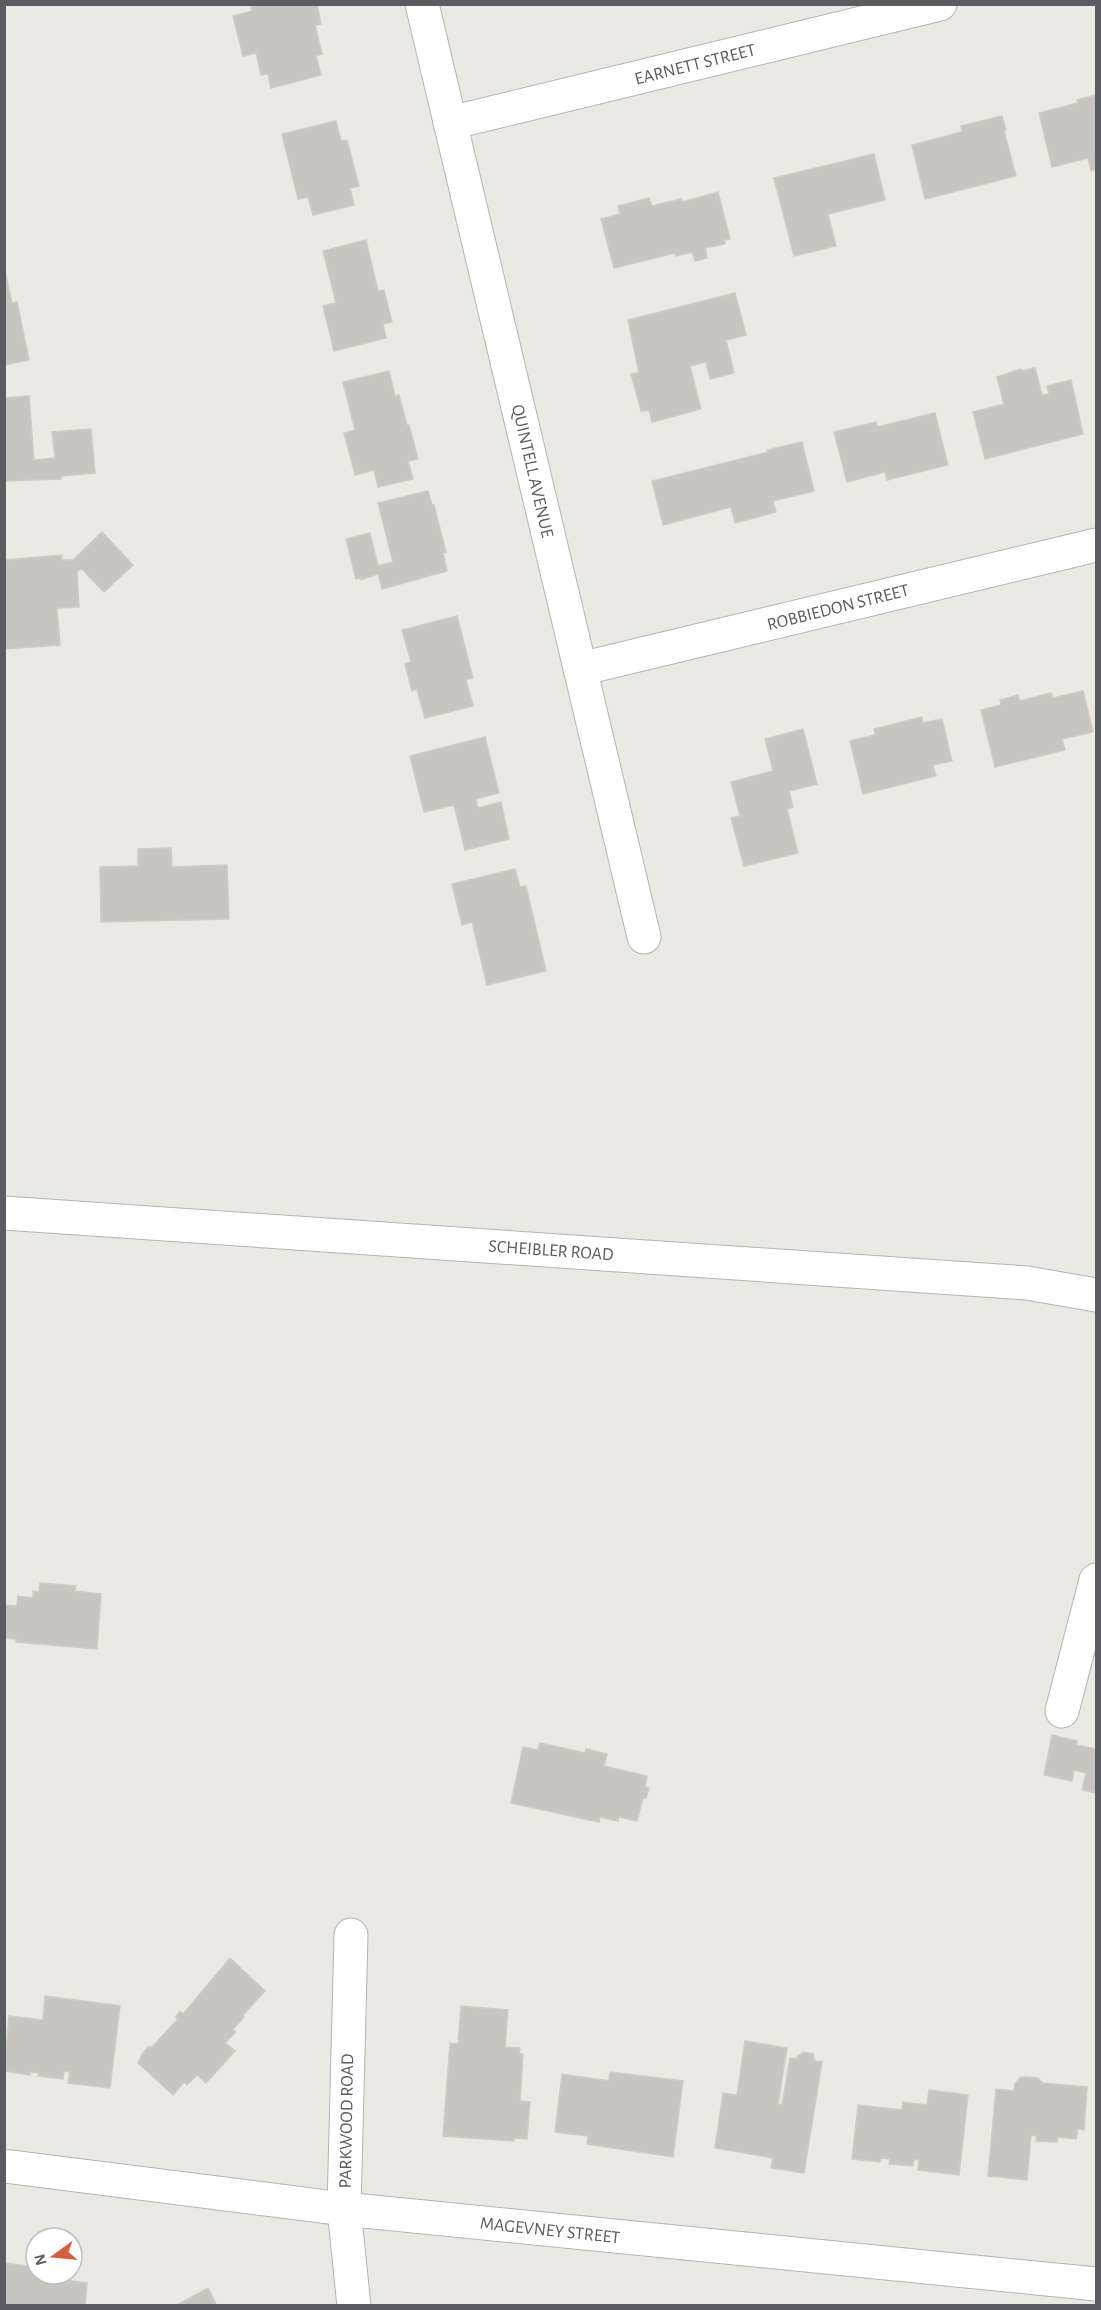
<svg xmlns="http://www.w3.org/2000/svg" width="1101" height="2310" viewBox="0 0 1101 2310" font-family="'Alegreya Sans',sans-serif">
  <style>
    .building { fill: #c7c5bf; stroke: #cfcdc1; stroke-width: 1.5 }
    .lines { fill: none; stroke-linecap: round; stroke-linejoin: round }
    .minor-casing { stroke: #b3b4b8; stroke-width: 35 }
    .minor { stroke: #fff; stroke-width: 33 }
    .labels { text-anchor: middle; stroke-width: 5; stroke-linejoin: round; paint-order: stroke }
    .street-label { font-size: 18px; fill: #5b5c61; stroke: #fff }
  </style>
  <rect width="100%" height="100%" fill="#ebeae2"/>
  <g class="building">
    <polygon points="251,4 317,4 321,24 315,25 322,54 316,56 321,75 271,88 268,74 261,75 256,53 243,56 233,16 252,11"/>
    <polygon points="1096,95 1096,169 1091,171 1088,158 1052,167 1039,113 1078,103 1077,100"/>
    <polygon points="1002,116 1006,130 1004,131 1016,176 925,199 912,145 962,132 961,126"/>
    <polygon points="336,121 341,141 347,140 359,186 350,188 354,205 313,215 308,197 298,199 282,134"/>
    <polygon points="874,154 885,200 828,214 836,246 794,256 774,178"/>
    <polygon points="718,192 730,239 724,240 725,244 705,248 707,258 695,261 692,252 676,256 675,253 614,268 601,219 620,214 618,206 649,198 652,206 681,199 682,202"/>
    <polygon points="366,240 378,291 384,290 392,322 383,324 386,338 334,351 323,306 336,303 323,251"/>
    <polygon points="4,267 12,303 17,302 29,360 4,365"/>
    <polygon points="735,293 746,335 726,340 734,373 710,379 706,362 690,366 701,409 652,422 649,410 641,411 631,374 639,373 628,320"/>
    <polygon points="1035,368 1042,395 1049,394 1047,386 1071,380 1083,434 985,459 973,412 1004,404 997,377 1021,369 1022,371"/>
    <polygon points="389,371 395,396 399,395 407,425 409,425 418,459 408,461 413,479 378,487 374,470 355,475 344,433 355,430 343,382"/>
    <polygon points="29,396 34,460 55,458 52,432 91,429 95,473 61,476 61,479 4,481 4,398"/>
    <polygon points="935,413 948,465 887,480 885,472 847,482 834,432 876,422 877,427"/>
    <polygon points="802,442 814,491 773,501 776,512 735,523 731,507 663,525 652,481 768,452 767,450"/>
    <polygon points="428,491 432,505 434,505 446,552 443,553 447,571 382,589 378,574 361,580 361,578 356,579 346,539 370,533 378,566 393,562 378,503"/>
    <polygon points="102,532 133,565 104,592 82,569 77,571 79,607 57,608 60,645 4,649 4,560 62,555 61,560 73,560"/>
    <polygon points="457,616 473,678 466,680 473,706 425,718 417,689 412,691 405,664 411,662 402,630"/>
    <polygon points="1083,691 1093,732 1062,739 1065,750 995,767 981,710 1001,705 1000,700 1018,695 1020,701 1051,693 1053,698"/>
    <polygon points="922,717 923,723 942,719 952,761 933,765 936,776 863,794 850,741 875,735 874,729"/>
    <polygon points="803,729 817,784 789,791 793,807 787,809 798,853 744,866 731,818 740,816 731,782 773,771 765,739"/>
    <polygon points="485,737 499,793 476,799 478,808 501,802 509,839 465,850 454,805 424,812 410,756"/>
    <polygon points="171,848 172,867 227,865 229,919 101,922 100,867 138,866 138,849"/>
    <polygon points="515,869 520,887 526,886 546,971 487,985 472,922 462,925 452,884"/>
    <polygon points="40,1583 76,1586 75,1591 101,1594 97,1649 16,1642 16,1639 4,1638 4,1605 17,1606 18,1596 33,1598 33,1591 39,1592"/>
    <polygon points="1052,1735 1077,1741 1076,1745 1096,1749 1096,1793 1082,1790 1086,1773 1074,1770 1072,1781 1044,1775"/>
    <polygon points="540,1743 585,1753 586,1749 607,1754 604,1766 647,1776 645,1787 649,1788 646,1798 643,1798 637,1821 619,1817 618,1821 600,1817 599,1822 511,1803 523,1747 538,1750"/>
    <polygon points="230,1958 265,1991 243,2015 244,2017 233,2029 236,2032 225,2043 235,2051 206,2083 197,2075 187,2085 184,2082 173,2095 138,2063 142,2054 148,2047 153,2046 178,2019 175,2017 180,2011 183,2014"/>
    <polygon points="45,1996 120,2006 110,2088 68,2083 70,2072 64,2071 63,2079 38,2076 39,2073 31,2072 30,2075 4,2071 9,2016 43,2020"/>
    <polygon points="461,2006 508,2010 505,2047 520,2048 519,2053 523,2054 520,2101 530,2102 527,2139 514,2138 514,2141 443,2136 450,2043 458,2044"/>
    <polygon points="745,2041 787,2048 778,2104 782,2105 790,2058 797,2059 797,2057 803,2052 813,2054 815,2061 822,2062 804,2173 771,2168 773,2158 715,2148 723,2093 737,2095"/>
    <polygon points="610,2072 683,2081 673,2157 587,2144 588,2136 555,2132 562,2074 609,2081"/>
    <polygon points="1021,2077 1038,2078 1043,2083 1087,2087 1084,2130 1078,2129 1076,2139 1058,2137 1057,2142 1036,2141 1037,2136 1031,2135 1027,2180 988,2176 996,2089 1014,2091 1015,2084"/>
    <polygon points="929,2090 968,2095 959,2175 918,2170 919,2160 914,2159 913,2166 889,2164 890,2159 881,2158 880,2162 852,2159 858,2105 902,2110 903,2102 927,2105"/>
    <polygon points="4,2263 36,2267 36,2274 58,2274 57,2279 87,2283 85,2306 4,2306"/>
    <polygon points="208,2288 217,2306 175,2306"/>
  </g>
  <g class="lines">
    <g class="minor-casing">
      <g id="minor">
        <polyline points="422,4 644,937"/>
        <polyline points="450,123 940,4"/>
        <polyline points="580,669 1096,545"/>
        <polyline points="4,1213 1027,1283 1096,1295"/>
        <polyline points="1062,1711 1096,1580"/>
        <polyline points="351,1935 344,2209 354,2306"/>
        <polyline points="4,2166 344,2209 1096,2284"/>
      </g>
    </g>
    <use href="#minor" class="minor"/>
  </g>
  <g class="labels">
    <g class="street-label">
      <text transform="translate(695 64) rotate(-14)" y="6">EARNETT STREET</text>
      <text transform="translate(533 471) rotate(77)" y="6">QUINTELL AVENUE</text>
      <text transform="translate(838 607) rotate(-14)" y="6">ROBBIEDON STREET</text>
      <text transform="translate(551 1250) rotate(4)" y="6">SCHEIBLER ROAD</text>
      <text transform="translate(346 2121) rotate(-89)" y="6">PARKWOOD ROAD</text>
      <text transform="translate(550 2230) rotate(6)" y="6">MAGEVNEY STREET</text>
    </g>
  </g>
  <rect width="1101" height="2310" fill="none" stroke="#5b5c61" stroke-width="12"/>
  <g transform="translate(54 2256) rotate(255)"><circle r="28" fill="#ffffff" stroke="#bdbec0" stroke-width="1.5"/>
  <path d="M0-4.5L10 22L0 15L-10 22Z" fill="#d26041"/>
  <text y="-9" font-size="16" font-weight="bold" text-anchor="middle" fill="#5b5c61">N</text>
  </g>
</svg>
